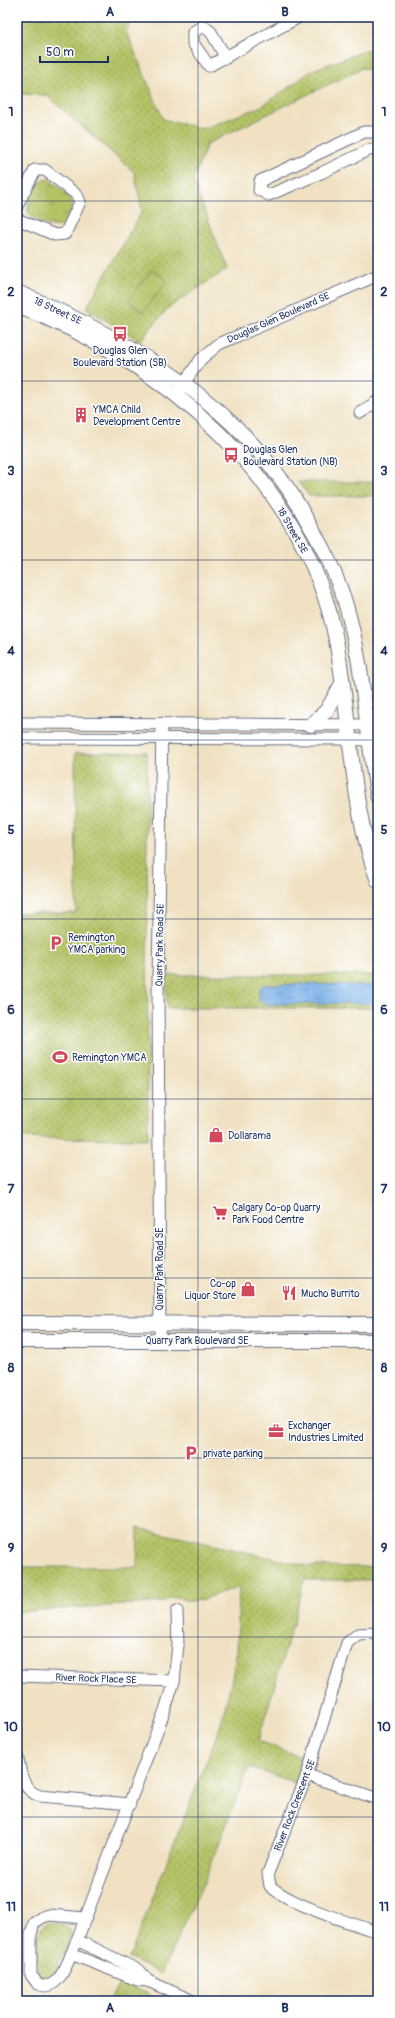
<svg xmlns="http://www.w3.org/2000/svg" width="395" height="2018" viewBox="0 0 395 2018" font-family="Pangolin,sans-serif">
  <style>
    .grass { fill: url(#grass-tufts); stroke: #687962 }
    .park { fill: url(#park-dots); stroke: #687962 }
    .garden { fill: #b4c366; stroke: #687962 }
    .water { fill: url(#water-ripples); stroke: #4a6fa2 }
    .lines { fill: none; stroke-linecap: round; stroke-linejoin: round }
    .minor-casing { stroke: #666d81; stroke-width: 13 }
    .major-casing { stroke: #666d81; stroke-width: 16 }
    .minor { stroke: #fff; stroke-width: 11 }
    .major { stroke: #fff; stroke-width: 14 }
    .grid { fill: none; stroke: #1b2f5e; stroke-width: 1; stroke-opacity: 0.55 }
    .labels { text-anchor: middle; stroke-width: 3; stroke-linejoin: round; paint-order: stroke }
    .street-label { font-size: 10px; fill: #1b2f5e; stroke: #fff }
    .poi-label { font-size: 10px; fill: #1b2f5e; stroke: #fff; text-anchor: start }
    .neatline { fill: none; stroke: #1b2f5e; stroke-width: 1.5 }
    .grid-label { font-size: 13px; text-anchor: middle; font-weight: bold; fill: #1b2f5e }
  </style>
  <defs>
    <pattern id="grass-tufts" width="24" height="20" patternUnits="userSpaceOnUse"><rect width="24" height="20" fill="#b4c366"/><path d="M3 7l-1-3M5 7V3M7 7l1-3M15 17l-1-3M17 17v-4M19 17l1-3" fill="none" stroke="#929f57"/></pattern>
    <pattern id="park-dots" width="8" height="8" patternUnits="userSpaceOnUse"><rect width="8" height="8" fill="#b4c366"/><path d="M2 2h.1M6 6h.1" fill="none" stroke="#929f57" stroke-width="1.8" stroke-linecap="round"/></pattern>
    <pattern id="water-ripples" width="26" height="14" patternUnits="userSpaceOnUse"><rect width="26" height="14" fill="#78afe7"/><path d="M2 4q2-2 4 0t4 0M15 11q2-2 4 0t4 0" fill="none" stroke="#628fbe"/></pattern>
  </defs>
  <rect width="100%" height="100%" fill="#fff"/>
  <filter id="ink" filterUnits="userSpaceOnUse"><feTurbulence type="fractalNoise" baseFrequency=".025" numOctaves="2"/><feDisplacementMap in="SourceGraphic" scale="8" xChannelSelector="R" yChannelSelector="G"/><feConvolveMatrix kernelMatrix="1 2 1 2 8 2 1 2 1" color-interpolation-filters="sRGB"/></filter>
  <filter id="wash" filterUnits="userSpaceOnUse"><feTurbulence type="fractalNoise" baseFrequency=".012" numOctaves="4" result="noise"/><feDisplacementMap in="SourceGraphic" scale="16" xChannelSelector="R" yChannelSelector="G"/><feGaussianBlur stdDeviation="0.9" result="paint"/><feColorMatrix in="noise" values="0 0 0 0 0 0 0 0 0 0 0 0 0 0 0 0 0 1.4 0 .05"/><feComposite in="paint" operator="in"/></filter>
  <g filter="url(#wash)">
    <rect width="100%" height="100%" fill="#f0e1c2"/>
    <path class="grass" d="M49 179 71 197C74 204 70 220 62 225 55 230 32 221 29 213 26 206 31 198 33 192 36 183 40 180 49 179Z"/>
    <g class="park">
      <polygon points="17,17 134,17 126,31 163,119 203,129 262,106 313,70 378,46 378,71 362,68 207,144 193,180 227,269 168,308 140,341 86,308 142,211 134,172 46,95 17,94"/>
      <polygon points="298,482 378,482 378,496 309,496"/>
      <polygon points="147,752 148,1139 17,1138 17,913 76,913 75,753"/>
      <polygon points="166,975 378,975 378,1008 167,1008"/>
      <path d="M138 1528 308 1566 378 1567V1580H304L294 1621 258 1741 304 1758 296 1783 249 1767 204 1882 161 1974 129 1958 221 1724 232 1678 237 1650 239 1587C228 1589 200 1602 191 1601 178 1600 178 1592 165 1602L17 1612V1567H137Z"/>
      <path d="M47 1922 64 1924 70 1930 71 1936 52 1978C46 1980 43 1980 38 1975 38 1961 33 1930 47 1922Z"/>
      <polygon points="120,1982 151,1995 148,2001 109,2001"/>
    </g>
    <polygon class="garden" points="152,270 167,281 143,312 128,300"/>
    <polygon class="water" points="310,984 378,986 378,1003 265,1004 259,999 260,988 264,985"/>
  </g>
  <g filter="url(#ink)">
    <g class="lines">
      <g class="minor-casing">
        <g id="minor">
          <polyline points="226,58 211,32 203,26 193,32 193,43 209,66 299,17"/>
          <polyline points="378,132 364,132 260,181 259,190 269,195 321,173 369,150 378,149"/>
          <polyline points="17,206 35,170 45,170 77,195 80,202 65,234 55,235 17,219"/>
          <polyline points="179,390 201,359 219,344 378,275"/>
          <polyline points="360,413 378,401"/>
          <polyline points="17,723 378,725"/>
          <polyline points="17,738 350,739 378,741"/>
          <polyline points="160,1340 158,983 162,723"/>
          <path d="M378 1633 358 1634 347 1643 307 1775 268 1873 270 1886C291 1905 350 1923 378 1932"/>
          <path d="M17 1676 174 1681 165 1710 77 1940C71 1954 59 1997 37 1983L31 1975V1934L34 1923 43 1917 49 1915 85 1918"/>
          <polyline points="174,1681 178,1645 177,1611"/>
          <path d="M17 1755C21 1772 21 1790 40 1796L130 1804"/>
          <polyline points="307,1775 378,1799"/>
          <polyline points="77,1940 140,1971 148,1981 193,2001"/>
          <polyline points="71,1954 137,1980 148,1981"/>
        </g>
      </g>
      <g class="major-casing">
        <g id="major">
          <path d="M17 292C116 334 216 390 281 479 292 493 301 509 309 524 327 554 342 586 350 620 365 678 367 739 378 798"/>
          <path d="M17 306C163 360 305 481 336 640 351 719 350 805 378 881"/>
          <polyline points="311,725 327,710 343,682"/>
          <polyline points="17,1323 378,1324"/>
          <polyline points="17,1341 378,1341"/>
        </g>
      </g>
      <use href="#minor" class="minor"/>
      <use href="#major" class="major"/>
    </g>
  </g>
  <path class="grid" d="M198 17V2001M17 201H378M17 381H378M17 560H378M17 740H378M17 919H378M17 1099H378M17 1278H378M17 1458H378M17 1637H378M17 1817H378"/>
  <defs>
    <g id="bus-bare" transform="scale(1.2)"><path d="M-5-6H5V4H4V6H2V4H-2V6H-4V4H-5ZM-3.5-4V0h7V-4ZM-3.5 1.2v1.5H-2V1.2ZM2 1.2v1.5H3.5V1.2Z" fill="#d1495b" stroke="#fff" stroke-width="2.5" paint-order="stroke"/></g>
    <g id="building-bare" transform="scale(1.2)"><path d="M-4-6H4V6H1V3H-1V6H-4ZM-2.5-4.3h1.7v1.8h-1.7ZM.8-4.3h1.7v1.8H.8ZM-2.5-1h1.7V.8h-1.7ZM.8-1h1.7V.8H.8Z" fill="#d1495b" stroke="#fff" stroke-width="2.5" paint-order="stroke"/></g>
    <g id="parking-bare" transform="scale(1.2)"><path d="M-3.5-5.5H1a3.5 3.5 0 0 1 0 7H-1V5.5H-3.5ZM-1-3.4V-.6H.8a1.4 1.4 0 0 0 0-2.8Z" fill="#d1495b" stroke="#fff" stroke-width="2.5" paint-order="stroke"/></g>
    <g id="stadium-bare" transform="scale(1.2)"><path d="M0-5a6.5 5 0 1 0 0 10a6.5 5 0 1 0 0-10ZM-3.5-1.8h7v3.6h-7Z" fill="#d1495b" stroke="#fff" stroke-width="2.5" paint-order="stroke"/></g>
    <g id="shop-bare" transform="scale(1.2)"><path d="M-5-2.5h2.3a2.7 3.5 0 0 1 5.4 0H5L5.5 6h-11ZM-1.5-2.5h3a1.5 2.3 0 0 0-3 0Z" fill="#d1495b" stroke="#fff" stroke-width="2.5" paint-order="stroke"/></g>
    <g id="supermarket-bare" transform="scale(1.2)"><path d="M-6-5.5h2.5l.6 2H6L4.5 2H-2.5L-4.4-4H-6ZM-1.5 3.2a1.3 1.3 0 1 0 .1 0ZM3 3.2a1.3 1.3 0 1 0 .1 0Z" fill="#d1495b" stroke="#fff" stroke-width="2.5" paint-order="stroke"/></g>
    <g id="restaurant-bare" transform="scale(1.2)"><path d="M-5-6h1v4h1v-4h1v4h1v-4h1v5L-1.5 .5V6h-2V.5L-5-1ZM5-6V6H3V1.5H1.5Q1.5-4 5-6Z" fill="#d1495b" stroke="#fff" stroke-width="2.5" paint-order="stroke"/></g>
    <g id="office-bare" transform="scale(1.2)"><path d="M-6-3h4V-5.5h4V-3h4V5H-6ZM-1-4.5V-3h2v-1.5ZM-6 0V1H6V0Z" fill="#d1495b" stroke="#fff" stroke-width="2.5" paint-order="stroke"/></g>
  </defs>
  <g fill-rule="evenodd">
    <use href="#bus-bare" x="120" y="334"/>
    <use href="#building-bare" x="81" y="415"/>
    <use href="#bus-bare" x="231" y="455"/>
    <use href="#parking-bare" x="56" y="943"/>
    <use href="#stadium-bare" x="60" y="1057"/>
    <use href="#shop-bare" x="216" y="1135"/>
    <use href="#supermarket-bare" x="220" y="1213"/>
    <use href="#shop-bare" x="248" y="1289"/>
    <use href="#restaurant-bare" x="289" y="1293"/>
    <use href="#office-bare" x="276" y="1431"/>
    <use href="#parking-bare" x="191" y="1453"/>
  </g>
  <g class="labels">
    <g class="street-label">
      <text transform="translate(58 310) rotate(25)" y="4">18 Street SE</text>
      <text transform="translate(278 317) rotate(-24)" y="4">Douglas Glen Boulevard SE</text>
      <text transform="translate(293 530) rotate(60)" y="4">18 Street SE</text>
      <text transform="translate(159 945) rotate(-89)" y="4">Quarry Park Road SE</text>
      <text transform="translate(159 1269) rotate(-90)" y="4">Quarry Park Road SE</text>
      <text x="197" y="1344">Quarry Park Boulevard SE</text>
      <text transform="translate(96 1678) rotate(2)" y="4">River Rock Place SE</text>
      <text transform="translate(294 1805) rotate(-69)" y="4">River Rock Crescent SE</text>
    </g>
    <g class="poi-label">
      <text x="120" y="354" text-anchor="middle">Douglas Glen<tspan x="120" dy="12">Boulevard Station (SB)</tspan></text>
      <text x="93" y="413">YMCA Child<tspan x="93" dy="12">Development Centre</tspan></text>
      <text x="243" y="453">Douglas Glen<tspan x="243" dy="12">Boulevard Station (NB)</tspan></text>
      <text x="68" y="941">Remington<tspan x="68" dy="12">YMCA parking</tspan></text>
      <text x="72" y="1061">Remington YMCA</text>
      <text x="228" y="1139">Dollarama</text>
      <text x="232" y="1211">Calgary Co-op Quarry<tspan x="232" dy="12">Park Food Centre</tspan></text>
      <text x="236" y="1287" text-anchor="end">Co-op<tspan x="236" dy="12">Liquor Store</tspan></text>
      <text x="301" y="1297">Mucho Burrito</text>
      <text x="288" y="1429">Exchanger<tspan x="288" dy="12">Industries Limited</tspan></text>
      <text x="203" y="1457">private parking</text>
    </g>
  </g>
  <rect width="395" height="2018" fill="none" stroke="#fff" stroke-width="44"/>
  <path d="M40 56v6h68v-6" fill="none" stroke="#1b2f5e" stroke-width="2"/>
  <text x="46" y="56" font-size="12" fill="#1b2f5e" stroke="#ffffff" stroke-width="3" paint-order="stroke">50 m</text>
  <rect x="22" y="22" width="351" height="1974" class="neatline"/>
  <g class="grid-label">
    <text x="110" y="16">A</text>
    <text x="285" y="16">B</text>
    <text x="11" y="116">1</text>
    <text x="384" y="116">1</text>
    <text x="11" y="296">2</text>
    <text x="384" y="296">2</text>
    <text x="11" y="475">3</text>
    <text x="384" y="475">3</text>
    <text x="11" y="655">4</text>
    <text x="384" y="655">4</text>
    <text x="11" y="834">5</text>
    <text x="384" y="834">5</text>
    <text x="11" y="1014">6</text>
    <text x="384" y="1014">6</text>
    <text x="11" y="1193">7</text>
    <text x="384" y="1193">7</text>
    <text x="11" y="1372">8</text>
    <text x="384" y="1372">8</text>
    <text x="11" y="1552">9</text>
    <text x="384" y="1552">9</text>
    <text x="11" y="1731">10</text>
    <text x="384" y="1731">10</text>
    <text x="11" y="1911">11</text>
    <text x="384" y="1911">11</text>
    <text x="110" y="2012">A</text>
    <text x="285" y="2012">B</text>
  </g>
</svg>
